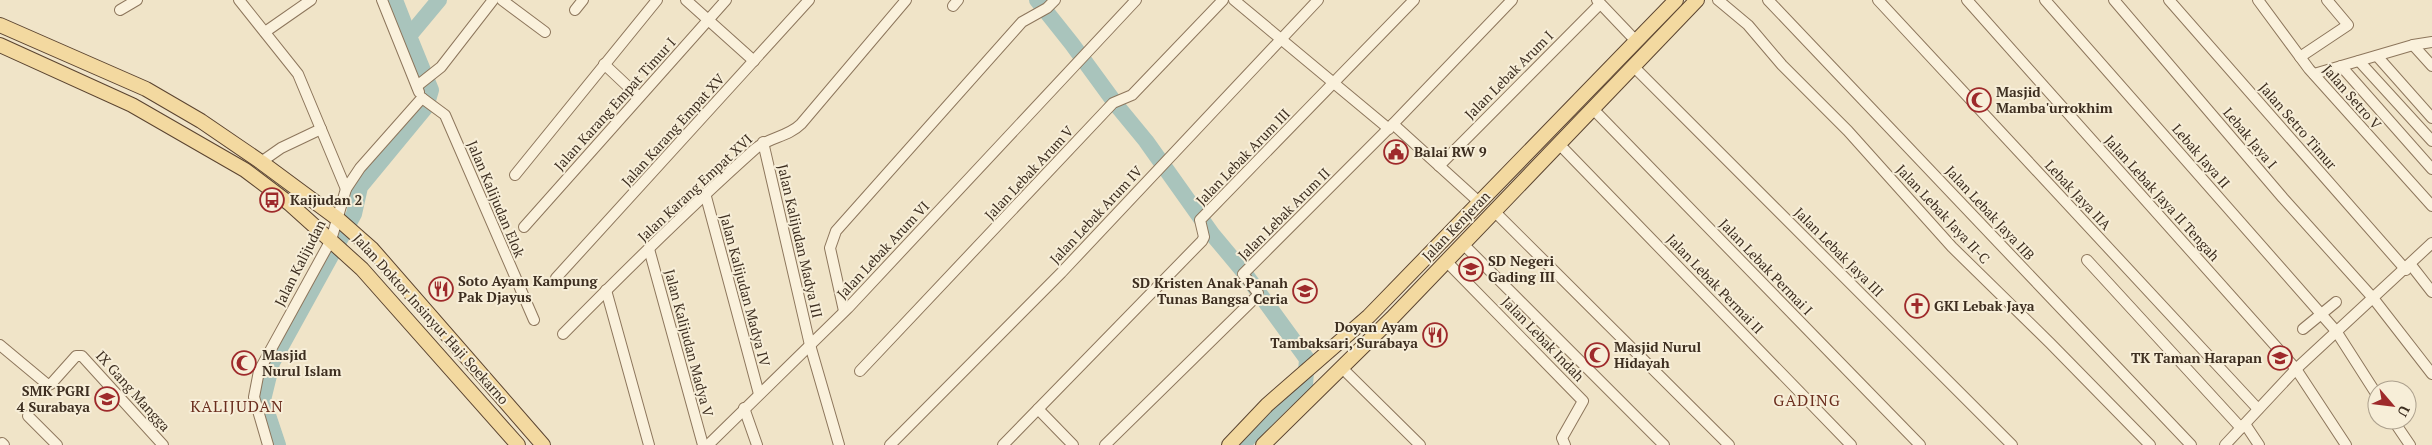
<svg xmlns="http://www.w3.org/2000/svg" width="2432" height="445" viewBox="0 0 2432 445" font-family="'PT Serif',serif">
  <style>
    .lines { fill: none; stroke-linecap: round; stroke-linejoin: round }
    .river { stroke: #a9c4bc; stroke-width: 16 }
    .minor-casing { stroke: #8d765c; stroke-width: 12 }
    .major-casing { stroke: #5b4430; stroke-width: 16 }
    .minor { stroke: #faf1dc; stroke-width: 10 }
    .major { stroke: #f3d9a0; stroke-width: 14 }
    .labels { text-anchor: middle; stroke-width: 4; stroke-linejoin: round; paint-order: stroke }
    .street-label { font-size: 14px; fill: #3d2e20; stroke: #f7eed8 }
    .poi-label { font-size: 14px; font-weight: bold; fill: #3d2e20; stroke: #f7eed8; text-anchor: start }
    .quarter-label { font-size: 16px; letter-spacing: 1px; fill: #6b2e1e; stroke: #f7eed8 }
  </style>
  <rect width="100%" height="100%" fill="#f0e4c8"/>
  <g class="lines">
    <g class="river">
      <polyline points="395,0 409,36"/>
      <polyline points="1037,0 1072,44 1118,107 1146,141 1212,234 1243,271 1307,359 1305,385 1284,402 1242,445"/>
      <polyline points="278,445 263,400 272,363 354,214 360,187 426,107 431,90 409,36 439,0"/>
    </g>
    <g class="minor-casing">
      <g id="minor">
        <polyline points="239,0 298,74 346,189"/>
        <polyline points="382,0 419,92"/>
        <polyline points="502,0 545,32"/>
        <polyline points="686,0 754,61"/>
        <polyline points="1234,0 1389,129"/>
        <polyline points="1597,0 1636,41"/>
        <polyline points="1718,0 1748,25 1782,65 1848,131 1952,247 2050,343 2150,445"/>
        <polyline points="1768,0 2191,445"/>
        <polyline points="1878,0 2258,409"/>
        <polyline points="1967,0 2296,369 2346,445"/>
        <polyline points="2045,0 2336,331 2377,395"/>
        <polyline points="2114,0 2283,198 2373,298 2432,374"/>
        <polyline points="2169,0 2406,270"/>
        <polyline points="2258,0 2309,69 2432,206"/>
        <polyline points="953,6 958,0"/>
        <polyline points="120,10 137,0"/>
        <polyline points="575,10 583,0"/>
        <polyline points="265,32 311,0"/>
        <polyline points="2413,45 2432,66"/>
        <polyline points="2377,56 2432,118"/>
        <polyline points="2300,57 2348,25 2327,0"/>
        <polyline points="2359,61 2432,141"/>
        <polyline points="604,64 639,97"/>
        <polyline points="1633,66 2012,445"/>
        <polyline points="2341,66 2432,169"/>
        <polyline points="2314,74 2413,45 2432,42"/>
        <polyline points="417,86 441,67 493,0"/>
        <polyline points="422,98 445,115 534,320"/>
        <polyline points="1592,108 1920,445"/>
        <polyline points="1393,124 1479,202"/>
        <polyline points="763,142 810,345 839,445"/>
        <polyline points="1558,143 1851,445"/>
        <polyline points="261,162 281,148 321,129"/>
        <polyline points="1439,166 1600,4"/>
        <polyline points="515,175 657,0"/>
        <polyline points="705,193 759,394"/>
        <polyline points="1494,211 1729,445"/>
        <polyline points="524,227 726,0"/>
        <polyline points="1463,244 1664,445"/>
        <polyline points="649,249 703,445"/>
        <polyline points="2087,260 2241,428"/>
        <polyline points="1446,261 1583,401 1562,438 1565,445"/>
        <polyline points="2411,265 2432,292"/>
        <polyline points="556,278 809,0"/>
        <polyline points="606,290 649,445"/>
        <polyline points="844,311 830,248 836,231 1022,22 1047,8 1055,0"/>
        <polyline points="2303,329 2336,302"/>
        <path d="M563 334C625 271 689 208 755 149 769 137 788 137 801 124L906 0"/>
        <polyline points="0,345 48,385 51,384 76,356 82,356 163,445"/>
        <polyline points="1342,368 1420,445"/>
        <polyline points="860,371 1113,103 1132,95 1223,0"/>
        <polyline points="744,408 757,445"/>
        <polyline points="1038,409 1073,445"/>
        <polyline points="28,416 57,445"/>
        <polyline points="2393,420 2410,445"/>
        <polyline points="2245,424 2259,445"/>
        <polyline points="2,443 4,445"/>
        <polyline points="268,445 254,397 259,371 331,240 346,189 360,168 422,98"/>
        <polyline points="708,445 848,308 1136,0"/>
        <polyline points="890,445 1061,273 1318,0"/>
        <polyline points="1003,445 1202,241 1204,237 1200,220 1414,0"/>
        <polyline points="1105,445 1257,296 1258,293 1243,274 1393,124 1512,0"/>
        <polyline points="2225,445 2296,369 2432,243"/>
      </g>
    </g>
    <g class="major-casing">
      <g id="major">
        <polyline points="0,25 146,89 201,121 261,162 338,219 372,249 543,445"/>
        <polyline points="0,45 132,105 245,170 290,204 362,269 518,445"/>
        <polyline points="1229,445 1267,405 1369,316 1676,0"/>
        <polyline points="1263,445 1392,318 1697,0"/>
      </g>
    </g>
    <use href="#minor" class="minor"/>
    <use href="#major" class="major"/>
  </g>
  <defs>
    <g id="mosque-ring" transform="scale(1.25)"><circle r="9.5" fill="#f7eed8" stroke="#9e2a2b" stroke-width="1.5"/><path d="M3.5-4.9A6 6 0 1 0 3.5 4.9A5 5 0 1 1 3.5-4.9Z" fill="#9e2a2b"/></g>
    <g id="civic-ring" transform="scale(1.25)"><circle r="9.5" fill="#f7eed8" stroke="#9e2a2b" stroke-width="1.5"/><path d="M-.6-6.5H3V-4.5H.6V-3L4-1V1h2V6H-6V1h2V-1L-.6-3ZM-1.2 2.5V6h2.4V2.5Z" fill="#9e2a2b"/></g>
    <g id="bus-ring" transform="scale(1.25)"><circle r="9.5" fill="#f7eed8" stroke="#9e2a2b" stroke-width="1.5"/><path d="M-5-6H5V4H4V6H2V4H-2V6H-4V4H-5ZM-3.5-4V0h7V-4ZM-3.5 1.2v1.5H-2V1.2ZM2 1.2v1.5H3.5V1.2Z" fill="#9e2a2b"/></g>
    <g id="school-ring" transform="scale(1.25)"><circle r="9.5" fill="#f7eed8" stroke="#9e2a2b" stroke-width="1.5"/><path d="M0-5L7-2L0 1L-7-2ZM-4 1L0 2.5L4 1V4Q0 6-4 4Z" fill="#9e2a2b"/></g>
    <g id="restaurant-ring" transform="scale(1.25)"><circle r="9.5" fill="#f7eed8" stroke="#9e2a2b" stroke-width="1.5"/><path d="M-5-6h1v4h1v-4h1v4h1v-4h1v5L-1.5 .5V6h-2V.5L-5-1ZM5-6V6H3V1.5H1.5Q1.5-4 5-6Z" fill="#9e2a2b"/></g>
    <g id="church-ring" transform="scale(1.25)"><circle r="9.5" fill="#f7eed8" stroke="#9e2a2b" stroke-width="1.5"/><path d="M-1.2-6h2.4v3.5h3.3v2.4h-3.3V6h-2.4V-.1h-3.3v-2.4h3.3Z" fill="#9e2a2b"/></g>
  </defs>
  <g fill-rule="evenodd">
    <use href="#mosque-ring" x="1979" y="100"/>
    <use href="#civic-ring" x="1396" y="152"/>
    <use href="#bus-ring" x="272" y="200"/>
    <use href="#school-ring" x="1471" y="269"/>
    <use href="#restaurant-ring" x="441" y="289"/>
    <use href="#school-ring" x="1305" y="291"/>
    <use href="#church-ring" x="1917" y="306"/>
    <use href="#restaurant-ring" x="1435" y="335"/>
    <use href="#mosque-ring" x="1597" y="355"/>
    <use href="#school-ring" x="2280" y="358"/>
    <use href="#mosque-ring" x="244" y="363"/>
    <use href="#school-ring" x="107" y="399"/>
  </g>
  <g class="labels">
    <g class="street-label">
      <text transform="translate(1509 75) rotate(-45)" y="5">Jalan Lebak Arum I</text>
      <text transform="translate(2352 97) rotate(49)" y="5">Jalan Setro V</text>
      <text transform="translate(615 104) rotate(-48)" y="5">Jalan Karang Empat Timur I</text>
      <text transform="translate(2298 126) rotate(49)" y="5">Jalan Setro Timur</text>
      <text transform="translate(673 130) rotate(-48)" y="5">Jalan Karang Empat XV</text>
      <text transform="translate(2250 138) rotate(50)" y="5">Lebak Jaya I</text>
      <text transform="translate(2201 156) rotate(49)" y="5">Lebak Jaya II</text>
      <text transform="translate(1243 157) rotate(-46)" y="5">Jalan Lebak Arum III</text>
      <text transform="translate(1029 173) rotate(-47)" y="5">Jalan Lebak Arum V</text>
      <text transform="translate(695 188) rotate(-43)" y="5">Jalan Karang Empat XVI</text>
      <text transform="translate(2078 195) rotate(47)" y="5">Lebak Jaya IIA</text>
      <text transform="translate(2162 198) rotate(48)" y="5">Jalan Lebak Jaya II Tengah</text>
      <text transform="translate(496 199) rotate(67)" y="5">Jalan Kalijudan Elok</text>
      <text transform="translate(1990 213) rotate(47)" y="5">Jalan Lebak Jaya IIB</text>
      <text transform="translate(1284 214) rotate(-45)" y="5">Jalan Lebak Arum II</text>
      <text transform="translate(1943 214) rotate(47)" y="5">Jalan Lebak Jaya II-C</text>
      <text transform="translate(1096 215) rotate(-47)" y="5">Jalan Lebak Arum IV</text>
      <text transform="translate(1456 226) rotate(-46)" y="5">Jalan Kenjeran</text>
      <text transform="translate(800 241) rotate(77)" y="5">Jalan Kalijudan Madya III</text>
      <text transform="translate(883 250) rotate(-47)" y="5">Jalan Lebak Arum VI</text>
      <text transform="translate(1839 252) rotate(45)" y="5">Jalan Lebak Jaya III</text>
      <text transform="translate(300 263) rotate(-63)" y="5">Jalan Kalijudan</text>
      <text transform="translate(1766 267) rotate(46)" y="5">Jalan Lebak Permai I</text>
      <text transform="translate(1715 284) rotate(46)" y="5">Jalan Lebak Permai II</text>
      <text transform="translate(745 290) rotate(75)" y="5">Jalan Kalijudan Madya IV</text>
      <text transform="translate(431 319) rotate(48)" y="5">Jalan Doktor Insinyur Haji Soekarno</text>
      <text transform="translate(1543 339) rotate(46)" y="5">Jalan Lebak Indah</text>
      <text transform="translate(689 343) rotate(75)" y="5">Jalan Kalijudan Madya V</text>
      <text transform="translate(133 391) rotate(48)" y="5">IX Gang Mangga</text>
    </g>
    <g class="poi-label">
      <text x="1996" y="97">Masjid<tspan x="1996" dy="16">Mamba'urrokhim</tspan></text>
      <text x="1414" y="157">Balai RW 9</text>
      <text x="290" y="205">Kaijudan 2</text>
      <text x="1488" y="266">SD Negeri<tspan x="1488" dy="16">Gading III</tspan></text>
      <text x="458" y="286">Soto Ayam Kampung<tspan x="458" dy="16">Pak Djayus</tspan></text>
      <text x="1288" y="288" text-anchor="end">SD Kristen Anak Panah<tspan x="1288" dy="16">Tunas Bangsa Ceria</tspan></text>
      <text x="1934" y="311">GKI Lebak Jaya</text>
      <text x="1418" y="332" text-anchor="end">Doyan Ayam<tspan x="1418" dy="16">Tambaksari, Surabaya</tspan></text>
      <text x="1614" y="352">Masjid Nurul<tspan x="1614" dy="16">Hidayah</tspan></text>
      <text x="262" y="360">Masjid<tspan x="262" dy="16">Nurul Islam</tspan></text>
      <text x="2262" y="363" text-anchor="end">TK Taman Harapan</text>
      <text x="90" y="396" text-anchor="end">SMK PGRI<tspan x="90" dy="16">4 Surabaya</tspan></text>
    </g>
    <g class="quarter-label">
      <text x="1807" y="406">GADING</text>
      <text x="237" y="412">KALIJUDAN</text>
    </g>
  </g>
  <g transform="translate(2392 405) rotate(118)"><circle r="24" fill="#f7eed8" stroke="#ada18e"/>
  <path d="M0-4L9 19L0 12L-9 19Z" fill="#9e2a2b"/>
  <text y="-8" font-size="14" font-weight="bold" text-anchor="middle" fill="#3d2e20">U</text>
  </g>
</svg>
